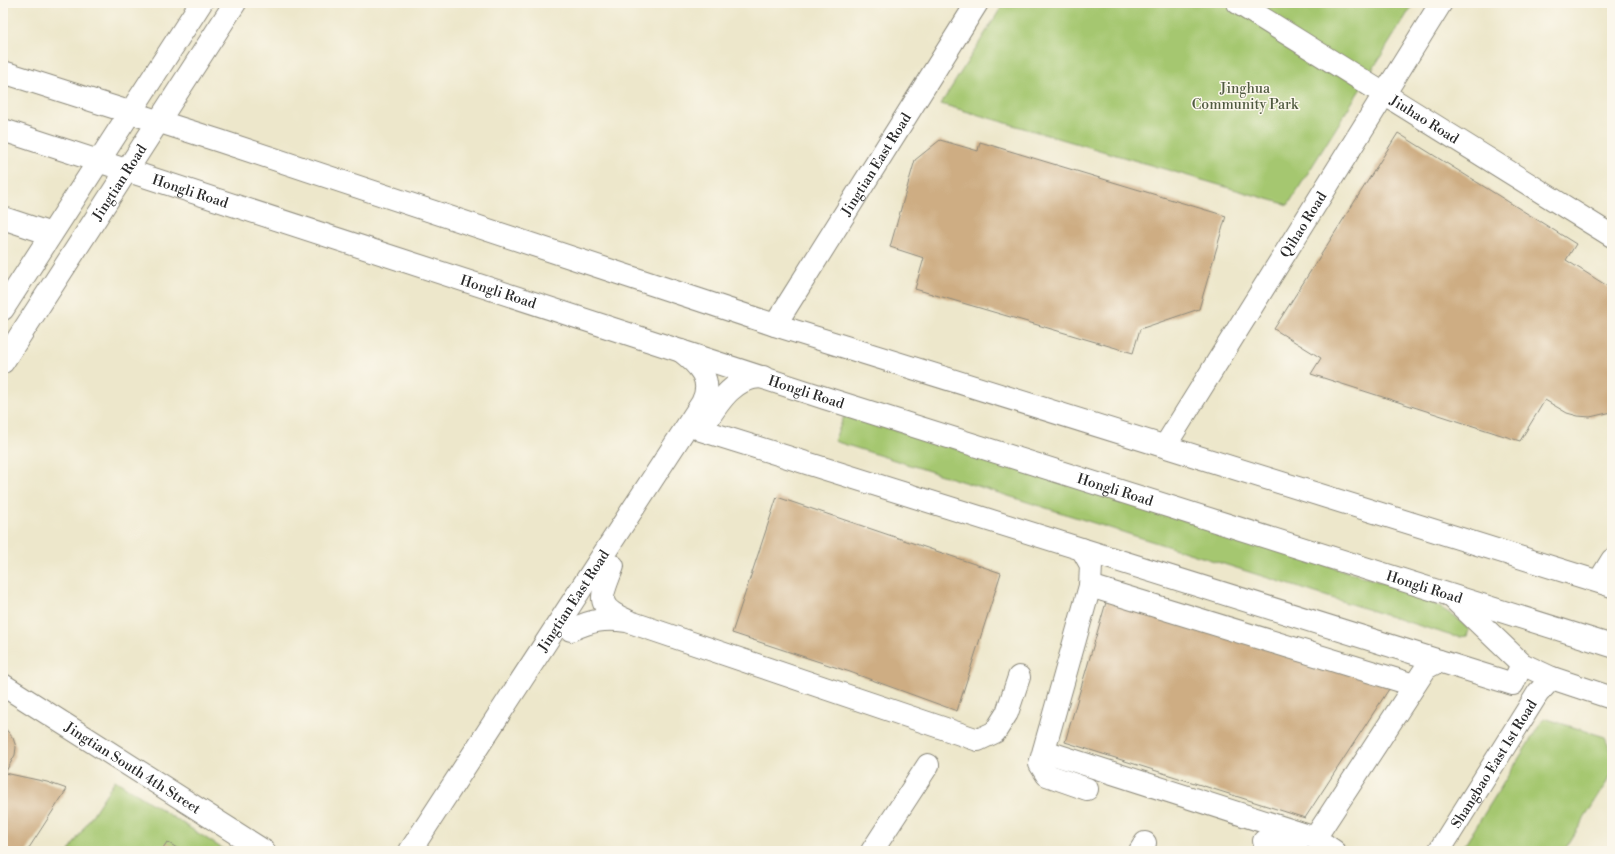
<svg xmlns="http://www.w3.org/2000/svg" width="1615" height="854" viewBox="0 0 1615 854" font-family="'Libre Bodoni',serif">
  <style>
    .green { fill: #a5c770; stroke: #68794e }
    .building { fill: #cead83 }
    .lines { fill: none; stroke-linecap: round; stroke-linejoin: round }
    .minor-casing { stroke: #8c897b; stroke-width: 24 }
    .major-casing { stroke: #8c897b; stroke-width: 24 }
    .minor { stroke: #fff; stroke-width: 22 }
    .major { stroke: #fff; stroke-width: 22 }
    .labels { text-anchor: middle; stroke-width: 3; stroke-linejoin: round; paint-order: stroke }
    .park-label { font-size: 14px; fill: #505a40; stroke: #fbf7ec }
    .street-label { font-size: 14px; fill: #2b2b2b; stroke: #fbf7ec }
  </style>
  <rect width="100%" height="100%" fill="#fbf7ec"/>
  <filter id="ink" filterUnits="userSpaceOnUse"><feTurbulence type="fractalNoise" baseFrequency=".025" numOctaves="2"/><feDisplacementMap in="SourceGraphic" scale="8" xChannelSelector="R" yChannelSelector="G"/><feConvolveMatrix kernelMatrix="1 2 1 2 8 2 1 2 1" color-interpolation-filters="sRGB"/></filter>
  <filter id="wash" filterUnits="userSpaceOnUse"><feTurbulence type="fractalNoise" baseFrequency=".012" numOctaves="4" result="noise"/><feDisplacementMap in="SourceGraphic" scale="16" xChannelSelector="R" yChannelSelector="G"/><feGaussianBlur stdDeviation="0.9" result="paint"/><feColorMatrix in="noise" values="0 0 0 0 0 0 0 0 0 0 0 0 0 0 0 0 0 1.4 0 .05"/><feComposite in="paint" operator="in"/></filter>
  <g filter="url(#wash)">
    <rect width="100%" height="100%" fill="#ede7cb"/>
    <g class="green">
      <polygon points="1004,3 1414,3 1288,205 941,104"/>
      <path d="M845 414 1409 591C1430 602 1453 612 1469 630L1467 636 1460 637 1452 636 834 441Z"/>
      <polygon points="1544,718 1605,737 1612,753 1612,774 1564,851 1461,851"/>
      <polygon points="115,780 226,851 69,851"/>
    </g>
    <g id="blocks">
      <g class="building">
        <polygon points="1398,133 1576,244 1566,260 1612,289 1612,412 1590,417 1578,416 1567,413 1545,400 1520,441 1311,374 1321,358 1274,329"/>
        <polygon points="940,140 978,151 980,142 1226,216 1199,309 1140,329 1133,353 915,289 924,258 890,247 915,160"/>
        <polygon points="777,497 1001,573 957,711 850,672 732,633"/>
        <polygon points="1107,599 1391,686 1305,818 1065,742"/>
        <polygon points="3,726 13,738 16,747 15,755 5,773 47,782 67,789 27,851 3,851"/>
        <polygon points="167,842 182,851 161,851"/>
      </g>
    </g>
  </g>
  <g filter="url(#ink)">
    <use href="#blocks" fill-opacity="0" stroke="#8c897b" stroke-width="1"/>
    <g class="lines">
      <g class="minor-casing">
        <g id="minor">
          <path id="s1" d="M1238 3 1612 236"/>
          <polyline points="3,218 51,234"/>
          <path id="s2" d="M775 325 977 3"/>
          <path d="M702 428C717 405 733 376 763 377"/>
          <polyline points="701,430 1513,684 1522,664"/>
          <path id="s3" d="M1165 446 1441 3"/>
          <polyline points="1082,549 1091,565 1090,586 1040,764 1047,775 1087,789"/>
          <path d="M613 566C602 596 593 605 626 620"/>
          <polyline points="1599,581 1612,560"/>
          <polyline points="1090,586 1414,685"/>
          <path d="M571 630C592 620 604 618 627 621L978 740 995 732 1007 713 1019 677"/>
          <path id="s4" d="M3 685 264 851"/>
          <polyline points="1044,751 1315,838 1426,668 1439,661"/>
          <polyline points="1315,838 1334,851"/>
          <polyline points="1264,841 1297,851"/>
          <path id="s5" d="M410 851 702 403C714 380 699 365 681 351"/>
          <polyline points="872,851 928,765"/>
          <polyline points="1140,851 1145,843"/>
          <path id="s6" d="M1439 851 1538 693 1552 678"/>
        </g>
      </g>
      <g class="major-casing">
        <g id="major">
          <polyline points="3,72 220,141 775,325 1612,586"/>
          <path id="s7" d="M3 130 825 398 1612 646"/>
          <polyline points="3,309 201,3"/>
          <path id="s8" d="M3 362 235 3"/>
          <polyline points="1453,598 1522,664 1552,678 1612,698"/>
        </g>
      </g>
      <use href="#minor" class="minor"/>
      <use href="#major" class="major"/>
    </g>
  </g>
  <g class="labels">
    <g class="park-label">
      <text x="1245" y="93">Jinghua<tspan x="1245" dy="16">Community Park</tspan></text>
    </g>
    <g class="street-label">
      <text dy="5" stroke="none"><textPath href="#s1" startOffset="220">Jiuhao Road</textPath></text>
      <text dy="5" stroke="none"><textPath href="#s2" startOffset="190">Jingtian East Road</textPath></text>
      <text dy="5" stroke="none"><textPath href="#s8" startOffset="214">Jingtian Road</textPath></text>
      <text dy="5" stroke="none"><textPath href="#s7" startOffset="197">Hongli Road</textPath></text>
      <text dy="5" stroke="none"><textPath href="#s3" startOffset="261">Qihao Road</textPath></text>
      <text dy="5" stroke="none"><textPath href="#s7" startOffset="521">Hongli Road</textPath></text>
      <text dy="5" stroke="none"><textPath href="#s7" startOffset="845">Hongli Road</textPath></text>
      <text dy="5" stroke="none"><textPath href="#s7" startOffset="1169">Hongli Road</textPath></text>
      <text dy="5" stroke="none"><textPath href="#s7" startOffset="1493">Hongli Road</textPath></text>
      <text dy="5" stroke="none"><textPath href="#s5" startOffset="299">Jingtian East Road</textPath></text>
      <text dy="5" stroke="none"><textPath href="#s6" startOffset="103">Shangbao East 1st Road</textPath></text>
      <text dy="5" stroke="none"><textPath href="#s4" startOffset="154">Jingtian South 4th Street</textPath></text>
    </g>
  </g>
  <rect width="1615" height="854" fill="none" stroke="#fbf7ec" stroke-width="16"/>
</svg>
